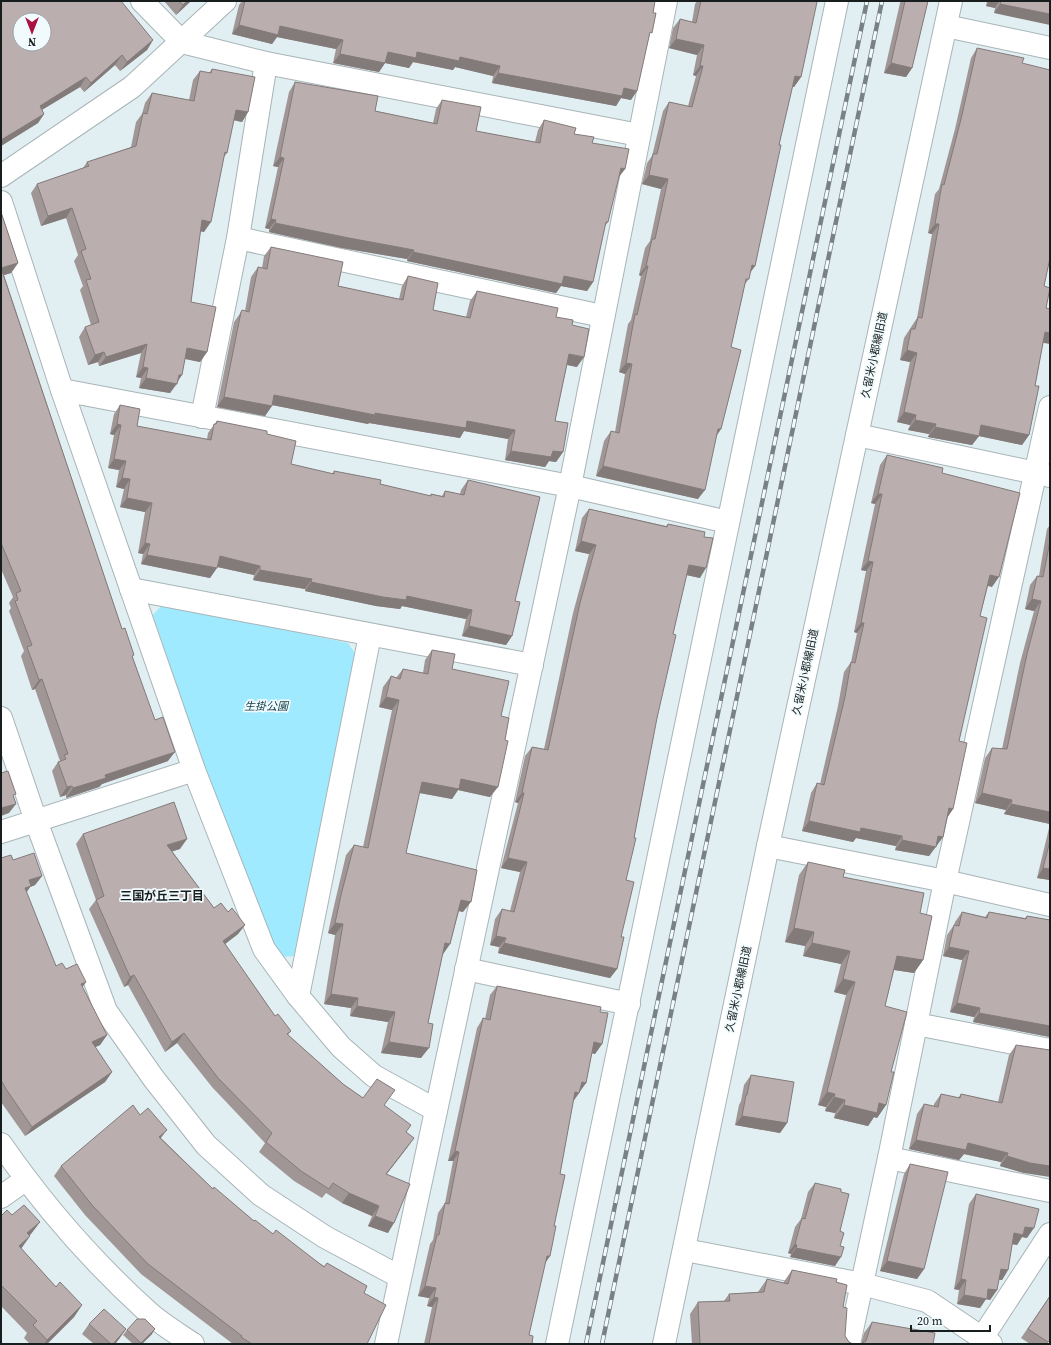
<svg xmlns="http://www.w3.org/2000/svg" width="1051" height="1345" viewBox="0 0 1051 1345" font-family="'Source Serif 4','Noto Sans JP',serif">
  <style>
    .park { fill: #9feafe }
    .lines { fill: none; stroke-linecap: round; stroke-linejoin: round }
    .minor-casing { stroke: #a8b4b8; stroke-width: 24 }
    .tertiary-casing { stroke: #a8b4b8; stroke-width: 24 }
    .minor { stroke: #fff; stroke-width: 22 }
    .tertiary { stroke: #fff; stroke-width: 22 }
    .rail-casing { stroke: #788183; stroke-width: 4.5 }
    .rail { stroke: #f1fbfe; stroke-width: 3; stroke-dasharray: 9; stroke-linecap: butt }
    .wall { fill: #a19696 }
    .shaded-wall { fill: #837a7a }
    .building { fill: #bbaeaf; stroke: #837a7a; fill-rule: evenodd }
    .labels { text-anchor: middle; stroke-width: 3.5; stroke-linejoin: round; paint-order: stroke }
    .street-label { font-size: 11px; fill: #181d1e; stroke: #f1fbfe }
    .park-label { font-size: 11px; font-style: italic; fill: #18404a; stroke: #f1fbfe }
    .neighbourhood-label { font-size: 12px; font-weight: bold; fill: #181d1e; stroke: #f1fbfe }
  </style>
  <rect width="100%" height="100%" fill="#e1eff2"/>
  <polygon class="park" points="163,604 348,643 356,655 296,956 279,957 204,766 153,615"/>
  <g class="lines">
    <g class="minor-casing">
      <g id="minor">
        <polyline points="142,1 182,42 266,63 639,135"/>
        <polyline points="946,26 1050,48"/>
        <polyline points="1,176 132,87 225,1"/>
        <polyline points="1,202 62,390 194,770 264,949 298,996 341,1047 374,1076 436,1110"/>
        <polyline points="238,238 602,316"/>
        <polyline points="62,390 570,486 728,522"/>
        <polyline points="202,417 238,238 266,63"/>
        <polyline points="857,435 1050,476"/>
        <polyline points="131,589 532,665"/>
        <polyline points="1,718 36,821 106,1011 154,1079 206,1145 261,1195 325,1237 400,1277"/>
        <polyline points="1,832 194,770"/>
        <polyline points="768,846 945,881 1050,905"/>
        <polyline points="466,969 629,1004"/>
        <polyline points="298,996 370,635"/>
        <polyline points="916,1024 1050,1050"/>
        <path d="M1 1144C43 1205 93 1262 148 1312 161 1324 178 1334 193 1344"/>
        <polyline points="889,1158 1050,1191"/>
        <polyline points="1,1197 25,1180"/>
        <polyline points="685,1250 862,1284 927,1301 991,1344"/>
        <polyline points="982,1338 1050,1234"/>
        <polyline points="386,1344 570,486 666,1"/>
        <polyline points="557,1344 837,1"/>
        <polyline points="849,1344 889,1158 945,881 1050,407"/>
      </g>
    </g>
    <g class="tertiary-casing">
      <polyline id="tertiary" points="664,1344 768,846 951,1"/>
    </g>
    <use href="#minor" class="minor"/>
    <use href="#tertiary" class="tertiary"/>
    <g class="rail-casing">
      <g id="rail">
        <polyline points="586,1344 867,1"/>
        <polyline points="602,1344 882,1"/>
      </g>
    </g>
    <use href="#rail" class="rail"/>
  </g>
  <g class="wall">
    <polygon points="1,1 153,40 147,50 120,71 115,65 84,92 80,87 42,110 44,114 38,123 1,146"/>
    <polygon points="164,1 191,1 176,15"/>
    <polygon points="242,1 655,1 649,37 631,100 621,98 616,106 492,83 493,76 455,67 453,70 413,62 409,68 385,63 379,72 333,63 336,49 277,37 272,44 232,34 239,5"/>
    <polygon points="697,1 814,1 801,77 794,87 792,87 779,145 755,266 750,273 749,279 745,284 731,347 721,429 717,435 698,499 596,476 604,441 611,431 615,432 625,374 619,372 628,324 631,320 641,276 639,275 645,248 650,241 661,189 642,184 647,163 652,156 663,111 669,102 688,106 696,76 693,75 697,55 669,48 673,28 680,19 692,22 695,4"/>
    <polygon points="901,1 928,1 912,68 906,77 884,73 900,3"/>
    <polygon points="987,1 1050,1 994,13 995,8 986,6"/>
    <polygon points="977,48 1022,63 1046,308 1043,343 1035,386 1029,435 1022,445 979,436 972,445 928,437 929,434 908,430 910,425 897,422 910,362 900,360 904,338 917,318 932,234 928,233 935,194 939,189 955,129 971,58"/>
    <polygon points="212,69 248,112 242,122 233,120 227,153 224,157 204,232 200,231 191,302 207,352 200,362 185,359 177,384 170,393 139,388 141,378 136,377 141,353 99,366 98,362 88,365 79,337 85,327 91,325 80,290 83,286 74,261 78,255 66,218 41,226 31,193 37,184 83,168 87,162 131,147 136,122 142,114 145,103 152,93 189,100 193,80 200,71 209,73"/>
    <polygon points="295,82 375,111 433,123 436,109 442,100 476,131 535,142 538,130 544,120 574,134 592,143 625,169 618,178 608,222 605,226 593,282 587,291 561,286 556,293 407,261 407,259 342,248 269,232 269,229 265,228 278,167 273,166 289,92"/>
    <polygon points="1,212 18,263 11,273 4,275 122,629 133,658 168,761 102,784 99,787 66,798 66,795 60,797 52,771 58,762 60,761 35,689 32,690 21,656 24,651 9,611 11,608 9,603 13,597 1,569"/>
    <polygon points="271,247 338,286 399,299 402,286 408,276 433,310 466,317 470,301 477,291 556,317 572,325 577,367 567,365 555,421 563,452 556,462 549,461 545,467 505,460 508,439 464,431 460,438 369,423 368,424 272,405 265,416 217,407 234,322 241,312 245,311 251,277 258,267 262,268 264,256"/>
    <polygon points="120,405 137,426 207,439 208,433 217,421 267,434 291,464 332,474 334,471 380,484 430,496 431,494 442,496 445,491 460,494 461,490 468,480 515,601 512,636 506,645 462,636 466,619 402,606 400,609 376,606 305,591 305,589 253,580 254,575 217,567 210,578 141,564 143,554 138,553 145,512 120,507 124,489 116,487 119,470 108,468 114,435 110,434 114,414"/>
    <polygon points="887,455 942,473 992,587 988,586 980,616 959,741 953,809 947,818 943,837 929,856 895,850 896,846 856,838 853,842 802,831 811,793 817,783 820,784 838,706 844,672 851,662 857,633 854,632 866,571 861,570 875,504 871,503 880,465"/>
    <polygon points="589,509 666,526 668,524 704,537 700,578 686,575 673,634 626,880 617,969 610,978 498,953 499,947 490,945 495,919 502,909 510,911 520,872 501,868 518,803 515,802 525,756 532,747 544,749 573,613 589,554 575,551 582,518"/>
    <polygon points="1050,525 1050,880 1037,878 1050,824 1004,814 1006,810 975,803 985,758 992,748 1002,749 1020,663 1034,611 1025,609 1030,585 1037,576 1039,576 1047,529"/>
    <polygon points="432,650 452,669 501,716 490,797 458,790 452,799 419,793 406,853 463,912 459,911 450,944 443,954 442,954 428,1023 421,1058 381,1053 388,1022 350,1016 351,1008 324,1004 335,935 328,933 334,906 346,855 354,845 363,847 392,710 379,707 383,687 391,676 396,678 403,669 423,673 425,660"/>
    <polygon points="83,834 180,849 172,851 214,908 228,912 245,925 238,934 225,944 275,1016 291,1031 288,1035 343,1084 363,1098 384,1105 406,1132 414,1138 386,1174 388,1233 368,1226 372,1216 342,1203 326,1193 322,1198 294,1181 259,1152 265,1143 212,1087 177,1043 165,1052 128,985 124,987 89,909 96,900 76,844"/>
    <polygon points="1,858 13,860 42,876 35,885 30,887 26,893 56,966 66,969 86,982 82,987 107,1035 100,1045 95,1047 112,1072 105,1082 25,1136 1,1102"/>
    <polygon points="808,862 843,877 920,913 923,960 914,973 894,970 885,1006 891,1072 886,1105 877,1118 874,1117 868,1126 834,1118 835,1113 825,1111 826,1107 818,1105 846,995 834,992 841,964 803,956 805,946 785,942 799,875"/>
    <polygon points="962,912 985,917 989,912 1025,918 1027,916 1050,920 1050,1037 973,1022 974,1017 950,1012 962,960 943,956 947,935 954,925 955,922"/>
    <polygon points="497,986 600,1012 602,1044 595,1054 592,1053 586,1083 573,1102 560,1174 554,1226 550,1256 545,1263 529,1335 532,1344 424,1344 432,1307 427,1306 429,1298 418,1296 430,1244 433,1240 438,1213 445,1203 453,1161 448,1161 477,1028 483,1018 485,1019 490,995"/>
    <polygon points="1016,1045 1024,1173 1000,1166 1001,1162 964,1154 959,1160 909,1149 917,1114 924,1104 934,1106 934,1104 941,1094 958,1098 961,1094 998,1102 1009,1055"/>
    <polygon points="751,1075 787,1123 780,1133 735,1125 739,1105 741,1101 744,1085"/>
    <polygon points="140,1115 161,1138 213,1189 254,1221 273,1234 324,1266 364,1293 367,1344 233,1344 141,1274 85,1215 54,1176 61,1166"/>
    <polygon points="910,1164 924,1269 917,1279 880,1271 904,1174"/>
    <polygon points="815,1183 841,1192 840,1231 835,1266 790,1257 791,1254 788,1253 795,1227 801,1219 808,1192"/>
    <polygon points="976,1194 1027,1238 1022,1237 1017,1245 1012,1244 1008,1270 1002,1280 999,1280 997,1290 990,1300 986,1299 980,1308 957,1304 959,1290 954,1289 969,1204"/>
    <polygon points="12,1215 40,1222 29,1236 30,1236 21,1248 56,1287 82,1305 74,1317 47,1344 30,1344 24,1338 27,1333 1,1306 1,1216"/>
    <polygon points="792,1270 836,1282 843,1307 845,1336 849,1342 853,1344 692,1344 690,1314 698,1302 724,1301 729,1294 758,1292 767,1279 783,1283"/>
    <polygon points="1050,1296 1050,1342 1049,1341 1047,1344 1030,1344 1021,1338"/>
    <polygon points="872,1322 933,1344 861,1344 864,1333"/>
    <polygon points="89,1324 126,1329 119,1339 115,1344 94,1344 82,1334"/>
    <polygon points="127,1330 152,1334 142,1344 133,1344 123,1335"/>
  </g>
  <g class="shaded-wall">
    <polygon points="187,1 191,1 176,15 183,5"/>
    <polygon points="989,1 999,1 995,8 986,6"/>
    <polygon points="1000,4 1050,14 1050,25 994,13"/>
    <polygon points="239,25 280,26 343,40 336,49 277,37 272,44 232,34"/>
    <polygon points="676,39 704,45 697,55 669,48"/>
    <polygon points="153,40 147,50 120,71 127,62"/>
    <polygon points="388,52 417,52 460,57 500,66 493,76 455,67 453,70 413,62 409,68 385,63 379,72 333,63 340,54"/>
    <polygon points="122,55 115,65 84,92 91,83"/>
    <polygon points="891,63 912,68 906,77 884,73"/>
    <polygon points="700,66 703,66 696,76 693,75"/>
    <polygon points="498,73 624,88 637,91 631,100 621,98 616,106 492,83"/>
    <polygon points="795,76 801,77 794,87 788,86"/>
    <polygon points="86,77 80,87 33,115 40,106"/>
    <polygon points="236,110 248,112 242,122 229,119"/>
    <polygon points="44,114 38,123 1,146 1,140"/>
    <polygon points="280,157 284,158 278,167 273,166"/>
    <polygon points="621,168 625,169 618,178"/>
    <polygon points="649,175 668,179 661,189 642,184"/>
    <polygon points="72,208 66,218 41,226 48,216"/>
    <polygon points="271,219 276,220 269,229 265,228"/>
    <polygon points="202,220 211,222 204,232 195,230"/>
    <polygon points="275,223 414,250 407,259 342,248 269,232"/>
    <polygon points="935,224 939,224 932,234 928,233"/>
    <polygon points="413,252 564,276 593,282 587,291 561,286 556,293 407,261"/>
    <polygon points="18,263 11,273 1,276 1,268"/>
    <polygon points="752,265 755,266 748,275"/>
    <polygon points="646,266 648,266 641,276 639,275"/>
    <polygon points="1045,332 1050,333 1050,344 1038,342"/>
    <polygon points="147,344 141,353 99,366 106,357"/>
    <polygon points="187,348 207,352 200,362 181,358"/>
    <polygon points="907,350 917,353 910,362 900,360"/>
    <polygon points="104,352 98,362 88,365 95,355"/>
    <polygon points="569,354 584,357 577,367 563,364"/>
    <polygon points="626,363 632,364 625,374 619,372"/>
    <polygon points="143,367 148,368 141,378 136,377"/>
    <polygon points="179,375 182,375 170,393 139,388 146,378"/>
    <polygon points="274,395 375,413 467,421 515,430 508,439 464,431 460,438 369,423 368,424 267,404"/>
    <polygon points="224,397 272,406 265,416 217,407"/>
    <polygon points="904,412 916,415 910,425 897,422"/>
    <polygon points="915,420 936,424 929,434 908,430"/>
    <polygon points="117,424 121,425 114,435 110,434"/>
    <polygon points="981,425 1029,435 1022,445 974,435"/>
    <polygon points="935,427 979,436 972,445 928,437"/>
    <polygon points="718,429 721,429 714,439"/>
    <polygon points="511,451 553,451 563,452 556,462 549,461 545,467 505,460"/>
    <polygon points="114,459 126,461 119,470 108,468"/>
    <polygon points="603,466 705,490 698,499 596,476"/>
    <polygon points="122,478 130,479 124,489 116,487"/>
    <polygon points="878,494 882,494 875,504 871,503"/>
    <polygon points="127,498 152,503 145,512 120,507"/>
    <polygon points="581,541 596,545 589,554 575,551"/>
    <polygon points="145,543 150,544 143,554 138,553"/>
    <polygon points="147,555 217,568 210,578 141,564"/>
    <polygon points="220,556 260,566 254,575 213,566"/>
    <polygon points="868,561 873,562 866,571 861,570"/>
    <polygon points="689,565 706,568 700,578 682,574"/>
    <polygon points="260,570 312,579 305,589 253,580"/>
    <polygon points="990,575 999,577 992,587 983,584"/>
    <polygon points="311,582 407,596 472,610 466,619 402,606 400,609 376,606 305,591"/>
    <polygon points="1032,599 1041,601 1034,611 1025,609"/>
    <polygon points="861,623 864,623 857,633 854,632"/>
    <polygon points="469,626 512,636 506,645 462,636"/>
    <polygon points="42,679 35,689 32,690 39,680"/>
    <polygon points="386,697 399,700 392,710 379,707"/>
    <polygon points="175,752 168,761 102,784 99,787 66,798 73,788 105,775"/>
    <polygon points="461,779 498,787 490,797 458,790 452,799 415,792 422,782"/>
    <polygon points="72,786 66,795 60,797 67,787"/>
    <polygon points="522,793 524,793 518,803 515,802"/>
    <polygon points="982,793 1012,800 1006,810 975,803"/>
    <polygon points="16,804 9,813 1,816 1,808"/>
    <polygon points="1011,804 1050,812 1050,824 1004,814"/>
    <polygon points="949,808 953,809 946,819"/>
    <polygon points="809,821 861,828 902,836 896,846 856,838 853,842 802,831"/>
    <polygon points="938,836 943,837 929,856 895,850 902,840"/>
    <polygon points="187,839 180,849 161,855 167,845"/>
    <polygon points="508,858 527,862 520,872 501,868"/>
    <polygon points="1043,868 1050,869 1050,880 1037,878"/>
    <polygon points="42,876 35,885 30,887 24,896 18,898 29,880"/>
    <polygon points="461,900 471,902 463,912 454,910"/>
    <polygon points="335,923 343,924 335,935 328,933"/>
    <polygon points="245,925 238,934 216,951 223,941"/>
    <polygon points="794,928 814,932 805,946 785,942"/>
    <polygon points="496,936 506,938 499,947 490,945"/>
    <polygon points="445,943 450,944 443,954 437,953"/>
    <polygon points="504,943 617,969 610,978 498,953"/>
    <polygon points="812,943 850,951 841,964 803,956"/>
    <polygon points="949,947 969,951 962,960 943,956"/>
    <polygon points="897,956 923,960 914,973 888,969"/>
    <polygon points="134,975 128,985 124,987 130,977"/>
    <polygon points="843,979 855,982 846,995 834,992"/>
    <polygon points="86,982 79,992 81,984"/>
    <polygon points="331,994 358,998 351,1008 324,1004"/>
    <polygon points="957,1003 980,1008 974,1017 950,1012"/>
    <polygon points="357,1006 395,1012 388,1022 350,1016"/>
    <polygon points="979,1013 1050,1026 1050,1037 973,1022"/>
    <polygon points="184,1033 177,1043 165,1052 172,1042"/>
    <polygon points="107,1035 100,1045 85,1052 92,1042"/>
    <polygon points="389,1042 429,1048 421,1058 381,1053"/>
    <polygon points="594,1042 602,1044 595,1054 587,1052"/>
    <polygon points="112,1072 105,1082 25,1136 32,1127"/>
    <polygon points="582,1082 586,1083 579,1092"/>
    <polygon points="575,1092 579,1093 572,1102"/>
    <polygon points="827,1092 835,1094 826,1107 818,1105"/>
    <polygon points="834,1097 845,1100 835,1113 825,1111"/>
    <polygon points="879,1103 886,1105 877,1118 874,1117 868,1126 834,1118 844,1105"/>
    <polygon points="742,1116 787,1123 780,1133 735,1125"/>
    <polygon points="167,1130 160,1139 159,1137"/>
    <polygon points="414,1138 407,1148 379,1184 386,1174"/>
    <polygon points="916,1140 968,1143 1008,1153 1001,1162 964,1154 959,1160 909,1149"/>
    <polygon points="455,1151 459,1152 453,1161 448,1161"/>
    <polygon points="1007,1156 1050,1166 1050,1177 1024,1173 1000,1166"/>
    <polygon points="349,1193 379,1206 372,1216 342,1203"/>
    <polygon points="375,1216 394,1223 388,1233 368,1226"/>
    <polygon points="40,1222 31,1234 18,1245 27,1233"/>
    <polygon points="1025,1227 1034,1228 1027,1238 1022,1237 1017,1245 1007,1243 1014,1233"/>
    <polygon points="30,1236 21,1249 19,1246"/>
    <polygon points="795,1244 797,1245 791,1254 788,1253"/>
    <polygon points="796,1248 841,1257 835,1266 790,1257"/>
    <polygon points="547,1256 550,1256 543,1266"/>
    <polygon points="887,1261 924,1269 917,1279 880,1271"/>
    <polygon points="1001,1269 1008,1270 1002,1280 994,1279"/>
    <polygon points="961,1279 966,1280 959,1290 954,1289"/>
    <polygon points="425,1286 436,1288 429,1298 418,1296"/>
    <polygon points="988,1289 997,1290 990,1300 986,1299 980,1308 957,1304 964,1295"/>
    <polygon points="434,1297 438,1298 432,1307 427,1306"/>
    <polygon points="82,1305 74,1317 47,1344 44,1344 47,1340"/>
    <polygon points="126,1329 119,1339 115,1344 113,1344"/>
    <polygon points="155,1329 152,1334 142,1344 141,1344"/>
  </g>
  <g class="building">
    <path d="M1 1H121L153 40 127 62 122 55 91 83 86 77 40 106 44 114 1 140ZM20 20H44V44H20Z"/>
    <polygon points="179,1 187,1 183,5"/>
    <polygon points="245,1 655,1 653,13 656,13 652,33 650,32 637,91 624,88 622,96 498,73 500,66 460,57 459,61 417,52 416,58 388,52 385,63 340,54 343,40 280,26 278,35 239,25"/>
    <polygon points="701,1 814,1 817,2 801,77 795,76 779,145 781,145 755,266 752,265 749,279 746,279 731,347 741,350 721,429 718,429 705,490 603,466 611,431 619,433 632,364 626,363 635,314 637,315 648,266 646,266 652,239 655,239 668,179 649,175 653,154 657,154 669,102 692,107 703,66 700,66 704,45 676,39 680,19 696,23"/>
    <polygon points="905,1 928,1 912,68 891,63"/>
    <polygon points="1001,1 1050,1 1050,14 1000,4"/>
    <polygon points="977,48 1024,58 1022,63 1050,70 1050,258 1044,286 1050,288 1046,308 1050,309 1050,333 1045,332 1035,386 1039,386 1029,435 981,425 979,436 935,427 936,424 915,420 916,415 904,412 917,353 907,350 911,329 915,329 918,317 922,318 939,224 935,224 942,184 944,185 961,119"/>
    <polygon points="212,69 255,77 248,112 236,110 227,153 225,152 211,222 202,220 191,302 216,307 207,352 187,348 182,375 179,375 177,384 146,378 148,368 143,367 147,344 106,357 104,352 95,355 85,327 99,322 86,280 91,279 81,251 86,249 72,208 48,216 37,184 89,166 87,162 136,146 143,113 147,114 152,93 194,101 200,71 211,73"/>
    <polygon points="295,82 378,96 375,111 437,124 442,100 481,107 476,131 540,143 544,120 576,128 574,134 594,137 592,143 629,149 625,169 621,168 608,222 606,222 593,282 564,276 562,284 413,252 414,250 349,238 275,223 276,220 271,219 284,158 280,157"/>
    <polygon points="1,212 18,263 1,268 122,629 125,628 134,655 132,656 155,720 163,717 175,752 105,775 106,778 73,788 72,786 67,787 58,762 66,759 64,755 68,754 42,679 39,680 27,647 32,645 15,601 18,600 16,593 21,591 1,543"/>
    <polygon points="271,247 343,262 338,286 403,300 408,276 438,283 433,310 470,318 477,291 558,308 556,317 573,320 572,325 589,329 584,357 569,354 555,421 568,423 563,452 553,451 551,457 511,451 515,430 467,421 466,428 375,413 375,415 274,395 272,406 224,397 241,312 242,310 249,312 258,267 267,269"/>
    <polygon points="120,405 140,409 137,426 211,440 214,424 216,424 217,421 267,431 267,434 296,441 291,464 334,474 334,471 381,480 380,484 431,496 431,494 444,497 445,491 464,495 468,480 540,497 515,601 520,602 512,636 469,626 472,610 407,596 406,600 383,597 311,582 312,579 260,570 260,566 220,556 217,568 147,555 150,544 145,543 152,503 127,498 130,479 122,478 126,461 114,459 121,425 117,424"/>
    <polygon points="887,455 943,468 942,473 1020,493 999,577 990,575 980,616 987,618 959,741 967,743 953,809 949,808 943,837 938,836 936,847 902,840 902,836 861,828 860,832 809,821 817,783 824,785 845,697 851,662 855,663 864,623 861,623 873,562 868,561 882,494 878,494"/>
    <polygon points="589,509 667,527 668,524 705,532 704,537 713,538 706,568 689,565 673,634 676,635 657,718 634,838 636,838 626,880 634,882 621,937 624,937 617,969 504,943 506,938 496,936 502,909 514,912 527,862 508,858 524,793 522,793 532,747 548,750 580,603 596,545 581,541"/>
    <polygon points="1050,541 1050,812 1011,804 1012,800 982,793 992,748 1007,749 1027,654 1041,601 1032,599 1037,576 1043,577"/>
    <polygon points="432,650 455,654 452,669 509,681 501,716 509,718 505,740 508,741 498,787 461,779 459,789 422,782 406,853 477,870 471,902 461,900 450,944 445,943 428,1023 433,1024 429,1048 389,1042 395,1012 357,1006 358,998 331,994 343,924 335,923 341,895 354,845 368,848 399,700 386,697 391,676 400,679 403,669 428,674"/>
    <polygon points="8,771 16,794 13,795 16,804 1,808 1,773"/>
    <polygon points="174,802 187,839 167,845 214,908 221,903 228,912 232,908 245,925 223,941 275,1016 278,1014 291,1031 287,1034 343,1084 363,1098 377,1079 395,1090 384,1105 411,1125 406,1132 414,1138 386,1174 410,1184 394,1223 375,1216 379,1206 349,1193 333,1183 329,1189 301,1171 266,1142 272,1133 218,1078 184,1033 172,1042 134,975 130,977 96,900 104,896 83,834"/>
    <polygon points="1050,841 1050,869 1043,868"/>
    <polygon points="34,853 42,876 29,880 31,886 25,888 56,966 62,963 66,969 77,964 86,982 81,984 107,1035 92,1042 112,1072 32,1127 6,1089 1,1080 1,858 11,855 13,860"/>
    <polygon points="808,862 845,870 843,877 924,893 920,913 932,916 923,960 897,956 885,1006 907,1012 891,1072 894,1072 886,1105 879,1103 877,1113 844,1105 845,1100 834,1097 835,1094 827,1092 855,982 843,979 850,951 812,943 814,932 794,928"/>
    <polygon points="962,912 987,918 989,912 1026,919 1027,916 1050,920 1050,1026 979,1013 980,1008 957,1003 969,951 949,947 954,925 959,926"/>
    <polygon points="497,986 601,1007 600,1012 608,1013 602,1044 594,1042 586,1083 582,1082 579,1093 575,1092 560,1174 565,1175 554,1226 556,1226 550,1256 547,1256 529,1335 533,1336 532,1344 429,1344 438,1298 434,1297 436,1288 425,1286 437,1235 439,1235 445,1203 449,1204 459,1152 455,1151 483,1018 490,1020"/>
    <polygon points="1016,1045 1050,1050 1050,1166 1030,1163 1007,1156 1008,1153 968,1143 966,1150 916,1140 924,1104 938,1107 941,1094 960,1098 961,1094 1002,1103"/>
    <polygon points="751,1075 794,1082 787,1123 742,1116 746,1095 747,1095"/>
    <polygon points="133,1105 140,1115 148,1108 167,1130 159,1137 213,1189 214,1187 254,1221 255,1220 273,1234 276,1230 324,1267 327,1263 367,1286 364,1293 386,1305 367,1344 252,1344 241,1337 242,1336 148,1264 92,1205 61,1166"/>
    <polygon points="910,1164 948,1172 924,1269 887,1261"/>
    <polygon points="815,1183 841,1189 841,1192 849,1194 840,1231 844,1233 840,1246 844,1247 841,1257 796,1248 797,1245 795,1244 802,1218 805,1219"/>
    <polygon points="976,1194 1039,1209 1034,1228 1025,1227 1023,1235 1014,1233 1008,1270 1001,1269 997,1290 988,1289 987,1299 964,1295 966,1280 961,1279"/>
    <polygon points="24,1205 40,1222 27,1233 30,1236 19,1246 56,1287 60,1282 82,1305 47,1340 33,1325 37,1321 1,1285 1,1216 7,1210 12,1215"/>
    <polygon points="792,1270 837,1279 836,1282 847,1285 843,1307 847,1308 845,1336 849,1342 853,1344 700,1344 698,1302 730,1301 729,1294 764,1292 767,1279 788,1284"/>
    <polygon points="1050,1296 1050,1340 1048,1342 1028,1329"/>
    <polygon points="104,1309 126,1329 113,1344 111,1344 89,1324"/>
    <polygon points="137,1319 145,1319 155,1329 141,1343 127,1330"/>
    <polygon points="872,1322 935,1333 933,1344 861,1344 866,1341"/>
  </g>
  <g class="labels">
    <g class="street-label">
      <text transform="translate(874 355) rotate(-78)" y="4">久留米小郡線旧道</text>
      <text transform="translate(805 672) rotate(-78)" y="4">久留米小郡線旧道</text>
      <text transform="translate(738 989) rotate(-78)" y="4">久留米小郡線旧道</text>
    </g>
    <g class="park-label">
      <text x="266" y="710">生掛公園</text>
    </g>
    <g class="neighbourhood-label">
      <text x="162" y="900">三国が丘三丁目</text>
    </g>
  </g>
  <rect width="1051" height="1345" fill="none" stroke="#181d1e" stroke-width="4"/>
  <g transform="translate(32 32) rotate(180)"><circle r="19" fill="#f1fbfe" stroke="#9aa2a4"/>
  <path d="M0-3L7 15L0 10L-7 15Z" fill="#a9123e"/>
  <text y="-6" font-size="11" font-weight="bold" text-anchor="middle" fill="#181d1e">N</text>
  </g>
  <path d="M911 1325v6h79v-6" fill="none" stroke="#181d1e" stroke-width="2"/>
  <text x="917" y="1325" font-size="12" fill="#181d1e" stroke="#f1fbfe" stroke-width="3" paint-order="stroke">20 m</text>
</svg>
